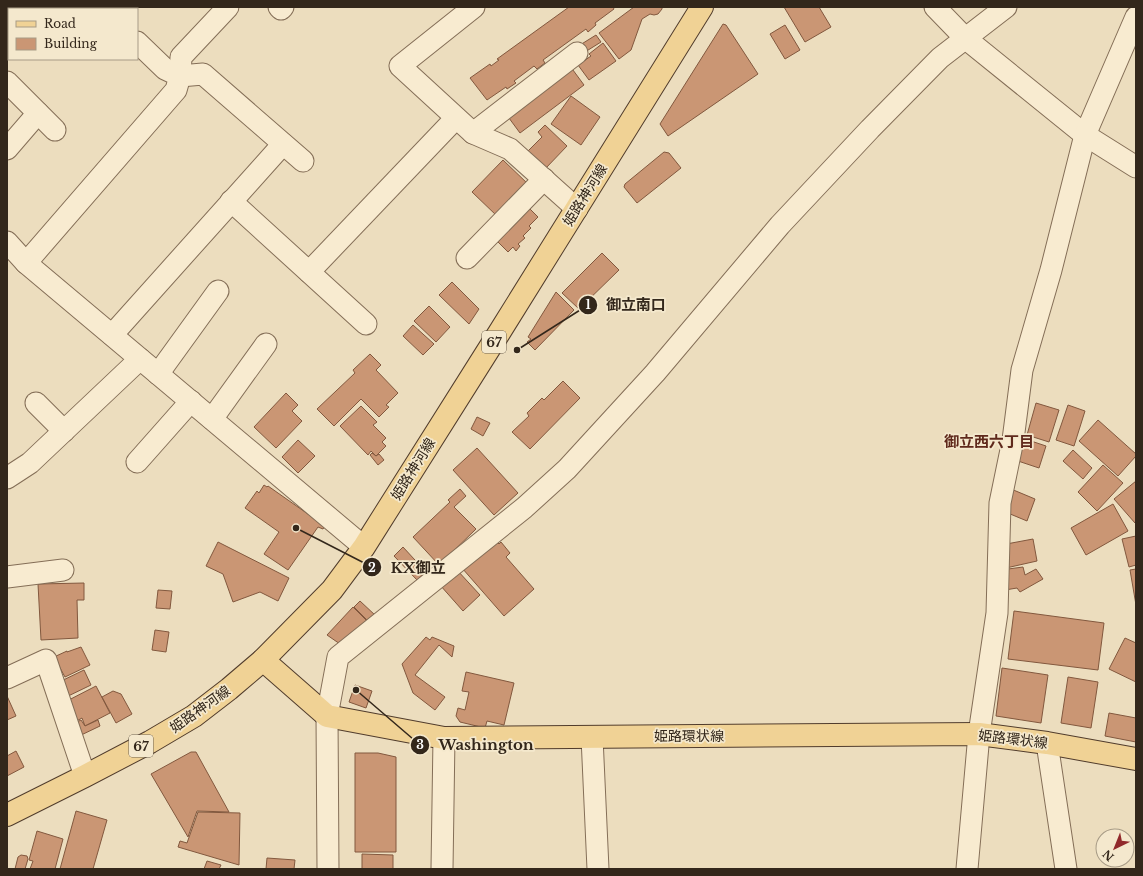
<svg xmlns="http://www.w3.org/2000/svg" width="1143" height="876" viewBox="0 0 1143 876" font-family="'Libre Baskerville','Noto Sans JP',serif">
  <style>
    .building { fill: #ca9674; stroke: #82583e }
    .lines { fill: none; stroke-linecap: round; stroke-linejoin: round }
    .minor-casing { stroke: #846e57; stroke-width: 23 }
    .major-casing { stroke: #513c2c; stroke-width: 24 }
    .minor { stroke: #f8ebd0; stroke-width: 21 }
    .major { stroke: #f0d295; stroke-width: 22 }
    .labels { text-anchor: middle; stroke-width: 3.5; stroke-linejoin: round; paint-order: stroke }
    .shield { fill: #f4e8cd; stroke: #6d6150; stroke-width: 1 }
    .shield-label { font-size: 13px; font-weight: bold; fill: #33271b }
    .street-label { font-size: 14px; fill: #33271b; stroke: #f4e8cd }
    .neighbourhood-label { font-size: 15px; font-weight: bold; fill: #5f291c; stroke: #f4e8cd }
    .leader { fill: none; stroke: #33271b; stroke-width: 1.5 }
    .callout-dot { fill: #33271b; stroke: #f4e8cd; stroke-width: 1.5 }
    .mark-label { font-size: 12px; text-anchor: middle; font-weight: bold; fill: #fff }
    .callout-label { font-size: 15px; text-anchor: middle; font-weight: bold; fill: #33271b; stroke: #f4e8cd; stroke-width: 3.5; stroke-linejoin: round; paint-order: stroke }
  </style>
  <rect width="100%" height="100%" fill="#ecddbe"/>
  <g class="building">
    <polygon points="569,7 613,7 614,9 595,23 596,25 588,32 586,29 543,60 545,63 537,69 534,66 514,81 516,83 507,89 506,87 487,100 470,78 490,64 491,66 499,60 497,59"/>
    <polygon points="634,7 662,7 662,9 658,14 654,15 650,14 642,19 631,50 619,59 599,33"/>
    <polygon points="784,7 819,7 831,27 805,42"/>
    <polygon points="723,24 726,25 758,74 668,136 660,124"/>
    <polygon points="785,25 800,50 785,59 770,34"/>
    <polygon points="596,35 601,42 585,52 580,45"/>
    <polygon points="603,43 616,61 589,80 578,65 591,56 589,54"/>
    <polygon points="570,66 584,85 520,133 506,114"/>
    <polygon points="571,96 600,117 581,145 551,124"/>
    <polygon points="545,125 567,146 545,169 527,152 542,137 538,132"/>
    <polygon points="664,152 669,153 681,168 637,203 624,187 625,184"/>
    <polygon points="503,160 528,184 497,216 472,192"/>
    <polygon points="528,207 538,217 529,226 531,228 523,236 525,238 518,244 520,246 516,251 513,247 508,252 495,239"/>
    <polygon points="602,253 619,270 579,309 562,293"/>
    <polygon points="452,282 479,309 469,324 439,295"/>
    <polygon points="556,292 574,310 535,350 527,342 531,339 528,337"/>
    <polygon points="429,306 450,327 436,342 414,321"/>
    <polygon points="413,325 434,344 423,355 403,336"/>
    <polygon points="370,354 381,365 376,370 398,393 386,405 389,407 379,417 361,399 334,426 317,409 355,373 353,370"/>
    <polygon points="563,381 580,398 530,449 512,432 529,416 527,413 542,398 544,400"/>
    <polygon points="286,393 298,405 292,411 302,421 276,448 254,427"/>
    <polygon points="1036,403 1059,410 1049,442 1027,435"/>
    <polygon points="1068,405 1085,411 1074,446 1056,440"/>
    <polygon points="361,406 377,422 373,425 386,438 382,442 386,446 376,456 371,451 368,455 340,426"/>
    <polygon points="477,417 490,423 483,436 471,429"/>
    <polygon points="1098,420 1136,454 1136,456 1118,476 1079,441"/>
    <polygon points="1022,438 1046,446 1039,468 1015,460"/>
    <polygon points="298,440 315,456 298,473 282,457"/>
    <polygon points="477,448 518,493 494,515 453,470"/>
    <polygon points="1073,450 1092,468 1083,479 1063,461"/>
    <polygon points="372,453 376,456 379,454 384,460 378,465 370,455"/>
    <polygon points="1103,465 1123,483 1097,511 1078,492"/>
    <polygon points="1136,481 1136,522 1135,523 1114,499"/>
    <polygon points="264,485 267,487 268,486 325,526 323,529 318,527 288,570 264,554 279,532 245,508 257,491 259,493"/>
    <polygon points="460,489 466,496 454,507 476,529 439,565 413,537 450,502 448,500"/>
    <polygon points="1011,489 1035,499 1027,521 1003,511"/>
    <polygon points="1113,504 1128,531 1086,555 1071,528"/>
    <polygon points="1136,536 1136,565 1129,567 1122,539"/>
    <polygon points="1033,539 1037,561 1006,568 1001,545"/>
    <polygon points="495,540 499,544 501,542 510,553 506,557 534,589 504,616 462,568"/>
    <polygon points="218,542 289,578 278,601 260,592 233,602 223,574 206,566"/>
    <polygon points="403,547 426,572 417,580 394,556"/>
    <polygon points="1023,567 1025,575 1036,569 1043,579 1020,592 1017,588 1005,590 1001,570"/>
    <polygon points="1136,569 1136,605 1130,570"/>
    <polygon points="457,570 480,595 463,611 440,585"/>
    <polygon points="84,583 84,600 77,600 78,638 41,640 38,584"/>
    <polygon points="158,590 172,591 170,609 156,608"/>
    <polygon points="360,601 376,616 370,623 354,607"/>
    <polygon points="353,607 369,623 340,644 327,635"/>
    <polygon points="1014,611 1104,623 1098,670 1008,659"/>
    <polygon points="155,630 169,632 166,652 152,650"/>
    <polygon points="426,637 430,640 432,637 454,646 452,657 439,645 415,675 445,697 435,710 413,693 402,664"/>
    <polygon points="1125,638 1136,643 1136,682 1109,669"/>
    <polygon points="81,647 90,665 65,677 54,657 67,651 67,652"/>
    <polygon points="1002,668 1048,675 1041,723 996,716"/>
    <polygon points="84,670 91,685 62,699 55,684"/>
    <polygon points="466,672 514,683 504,725 487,721 485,728 460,722 456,716 458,708 465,710 469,692 462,691"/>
    <polygon points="1068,677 1098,682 1091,728 1061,723"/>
    <polygon points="355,685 372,691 366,708 349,702"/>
    <polygon points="96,686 110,713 85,726 82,718 73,723 63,703"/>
    <polygon points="113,691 121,694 132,714 116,723 102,697"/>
    <polygon points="7,696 16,716 7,720"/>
    <polygon points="1109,713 1136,718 1136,742 1105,736"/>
    <polygon points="81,720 85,726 98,720 100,726 77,737 71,725"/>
    <polygon points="16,751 24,767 7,776 7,756"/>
    <polygon points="191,752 196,752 229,812 197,811 188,837 151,774"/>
    <polygon points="355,753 378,753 396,757 396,852 355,852"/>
    <polygon points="76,811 107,820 93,869 60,869"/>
    <polygon points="198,812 240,813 239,865 178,847 180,841 187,843"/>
    <polygon points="37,831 63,839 55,869 30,869 33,861 29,860"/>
    <polygon points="362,854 393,855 393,869 362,869"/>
    <polygon points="21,855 27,856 28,859 25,869 15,869 18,857"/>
    <polygon points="267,858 295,860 294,869 266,869"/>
    <polygon points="207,861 221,865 219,869 204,869"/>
  </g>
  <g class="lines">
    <g class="minor-casing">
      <g id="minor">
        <polyline points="105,7 106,9"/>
        <polyline points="228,7 181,57 180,76 203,74 303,161"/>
        <polyline points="279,7 281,9 283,7"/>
        <polyline points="474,7 400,66 473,133 510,149 577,209"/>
        <polyline points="935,7 965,38 1085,135 1136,167"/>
        <polyline points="137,42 165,69 180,76 176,90 26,263 364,547"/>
        <polyline points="7,82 55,130"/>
        <polyline points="473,133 577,53"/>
        <polyline points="7,149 38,113"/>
        <polyline points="231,201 366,324"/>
        <polyline points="7,242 26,263"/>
        <polyline points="467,258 544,179"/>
        <polyline points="309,272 456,118"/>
        <polyline points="112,335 283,144"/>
        <polyline points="158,374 218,291"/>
        <polyline points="36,403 64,431"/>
        <polyline points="212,419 266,344"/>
        <polyline points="137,462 191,401"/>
        <polyline points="7,478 30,463 140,359"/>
        <polyline points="7,577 63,570"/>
        <polyline points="7,678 46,660 85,776"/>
        <polyline points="592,737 598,869"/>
        <polyline points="1047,743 1066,869"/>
        <polyline points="328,869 327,716 338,657 524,508 567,469 655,373 780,225 870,129 940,58 1006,7"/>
        <polyline points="442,869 444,738"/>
        <polyline points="967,869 979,734 997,613 1000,503 1013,440 1022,370 1051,270 1085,135 1136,17"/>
      </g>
    </g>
    <g class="major-casing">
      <g id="major">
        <polyline points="263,660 327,716 444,738 979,734 1047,743 1136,759"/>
        <polyline points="7,815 85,776 150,742 194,716 229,689 263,660 332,590 364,547 499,333 702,7"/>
      </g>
    </g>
    <use href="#minor" class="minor"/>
    <use href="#major" class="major"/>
  </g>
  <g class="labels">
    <g class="shield">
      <rect x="482" y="331" width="24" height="22" rx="3"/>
      <rect x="129" y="735" width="24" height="22" rx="3"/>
    </g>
    <g class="shield-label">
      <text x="494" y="347">67</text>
      <text x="141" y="751">67</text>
    </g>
    <g class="street-label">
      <text transform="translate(585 195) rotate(-58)" y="5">姫路神河線</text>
      <text transform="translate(413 469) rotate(-58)" y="5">姫路神河線</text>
      <text transform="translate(200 709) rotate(-35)" y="5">姫路神河線</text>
      <text x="689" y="741">姫路環状線</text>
      <text transform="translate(1013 739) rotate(7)" y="5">姫路環状線</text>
    </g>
    <g class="neighbourhood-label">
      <text x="989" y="447">御立西六丁目</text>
    </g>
  </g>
  <path class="leader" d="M517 350L588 305M296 528L372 567M356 690L420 745"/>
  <g class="callout-dot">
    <circle cx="517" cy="350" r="4"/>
    <circle cx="296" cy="528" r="4"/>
    <circle cx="356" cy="690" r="4"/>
    <circle cx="588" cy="305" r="10"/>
    <circle cx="372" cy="567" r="10"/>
    <circle cx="420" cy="745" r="10"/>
  </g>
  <g class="mark-label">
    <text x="588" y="309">1</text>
    <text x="372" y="572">2</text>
    <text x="420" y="749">3</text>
  </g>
  <g class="callout-label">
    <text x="636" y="310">御立南口</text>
    <text x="418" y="573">KX御立</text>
    <text x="486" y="750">Washington</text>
  </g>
  <rect width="1143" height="876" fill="none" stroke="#33271b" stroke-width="16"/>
  <rect x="8" y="8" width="130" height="52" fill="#f4e8cd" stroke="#a79b86"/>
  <rect x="16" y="21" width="20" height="6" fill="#f0d295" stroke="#a79b86"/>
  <text x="44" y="28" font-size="12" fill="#33271b">Road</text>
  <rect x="16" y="38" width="20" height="12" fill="#ca9674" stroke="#a79b86"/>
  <text x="44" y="48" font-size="12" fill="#33271b">Building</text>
  <g transform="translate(1115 848) rotate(223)"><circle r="19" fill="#f4e8cd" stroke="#a79b86"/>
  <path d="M0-3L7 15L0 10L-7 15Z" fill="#91292b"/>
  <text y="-6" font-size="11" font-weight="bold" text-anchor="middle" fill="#33271b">N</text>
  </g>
</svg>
